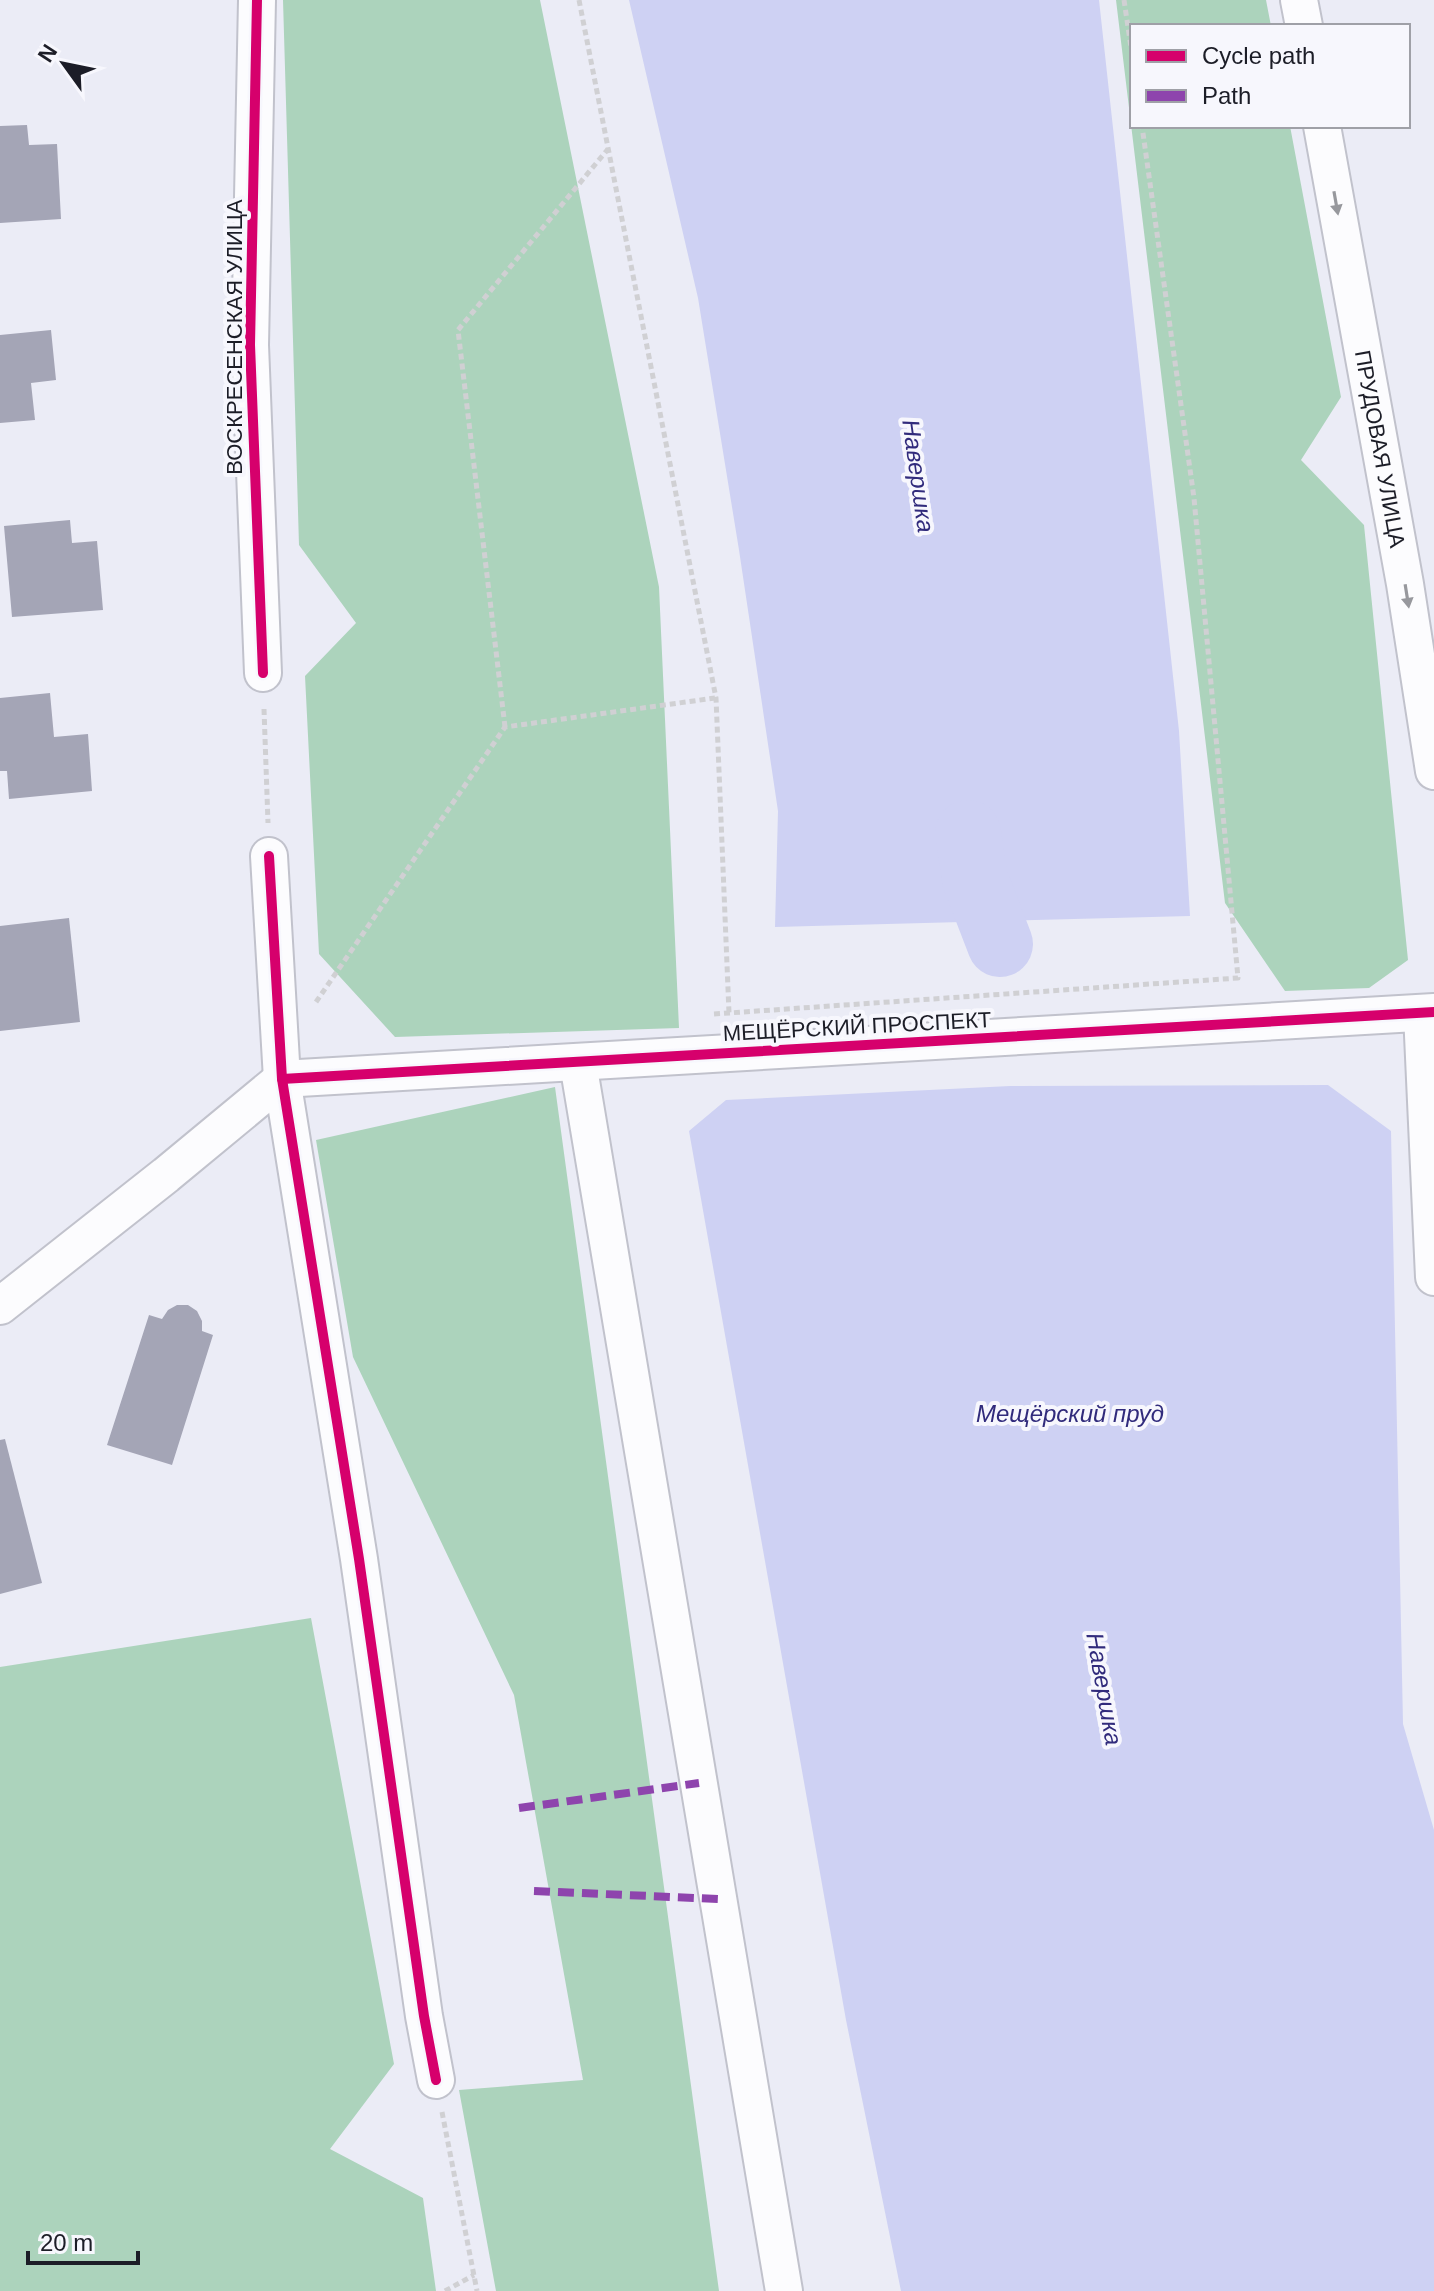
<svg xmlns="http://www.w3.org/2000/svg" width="1434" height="2291" viewBox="0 0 1434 2291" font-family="Arial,sans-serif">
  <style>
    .forest { fill: #acd3bc }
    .water { fill: #ced1f3 }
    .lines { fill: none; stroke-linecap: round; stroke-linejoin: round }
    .river { stroke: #ced1f3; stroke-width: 66 }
    .building { fill: #a4a5b6 }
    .minor-casing { stroke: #c1c2cc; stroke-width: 40 }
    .path { stroke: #d0d0d3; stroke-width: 5; stroke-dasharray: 6 4; stroke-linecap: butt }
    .minor { stroke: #fcfcfe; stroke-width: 36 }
    .quiet { stroke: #8e44ad; stroke-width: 8; stroke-dasharray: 16 8; stroke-linecap: butt }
    .cycleway-casing { stroke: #f7f7fd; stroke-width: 15 }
    .cycleway { stroke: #d6006c; stroke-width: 10 }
    .oneway { fill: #97989d }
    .labels { text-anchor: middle; stroke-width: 8; stroke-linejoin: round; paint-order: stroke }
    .street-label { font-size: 22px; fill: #1c1d27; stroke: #f7f7fd }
    .water-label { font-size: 24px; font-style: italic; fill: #312b7c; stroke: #f7f7fd }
  </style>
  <rect width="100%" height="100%" fill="#ebecf6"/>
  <g class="forest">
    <polygon points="283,0 540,0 659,587 679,1028 395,1037 319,954 305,676 356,623 299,545"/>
    <polygon points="1116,0 1266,0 1271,26 1132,26 1132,126 1290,126 1341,397 1301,460 1364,525 1408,960 1369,988 1285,991 1225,903"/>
    <polygon points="555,1087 719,2291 496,2291 459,2090 583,2080 514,1695 353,1357 316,1140"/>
    <polygon points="311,1618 394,2064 330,2149 423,2198 436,2291 0,2291 0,1667"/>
  </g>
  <g class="water">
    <polygon points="629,0 1099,0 1179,731 1190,916 775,927 778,811 739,550 698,298"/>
    <polygon points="1328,1085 1391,1131 1403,1724 1434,1830 1434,2291 901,2291 846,2020 689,1131 726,1100 1010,1086"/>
  </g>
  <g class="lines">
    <polyline class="river" points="968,833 975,879 1000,944"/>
  </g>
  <g class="building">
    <polygon points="27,125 29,145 57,144 61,219 0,223 0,126"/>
    <polygon points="51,330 56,380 31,383 35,420 0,423 0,335"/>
    <polygon points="70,520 72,543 97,541 103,610 12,617 4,526"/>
    <polygon points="50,693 54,737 88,734 92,791 9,799 7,771 0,771 0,698"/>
    <polygon points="69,918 80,1022 0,1031 0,926"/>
    <polygon points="177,1305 188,1305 197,1311 202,1321 202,1331 213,1335 172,1465 107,1445 149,1315 162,1319 168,1310"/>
    <polygon points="5,1439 42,1583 0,1594 0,1440"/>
  </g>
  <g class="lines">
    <g class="minor-casing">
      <g id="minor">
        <polyline points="257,0 250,345 263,673"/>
        <polyline points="1299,0 1304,26"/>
        <path id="s1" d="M1322 126 1405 584 1434 771"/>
        <polyline points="269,856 282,1079 359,1559 424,2016 436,2080"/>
        <polyline points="1422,1013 1434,1277"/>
        <polyline points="578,1063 784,2291"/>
        <polyline points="282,1079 1434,1012"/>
        <polyline points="0,1306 166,1175 282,1079"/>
      </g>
    </g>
    <g class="path">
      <polyline points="579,0 716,698 729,1013"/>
      <polyline points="1124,0 1132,54"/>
      <polyline points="264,709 268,823"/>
      <polyline points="505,727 458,330 608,149"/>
      <polyline points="316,1002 505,727 715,698"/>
      <polyline points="714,1014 1238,978 1194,498 1142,126"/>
      <polyline points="442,2112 477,2291"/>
      <polyline points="445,2291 474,2275"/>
    </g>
    <use href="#minor" class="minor"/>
    <g class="quiet">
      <polyline points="519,1808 699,1783"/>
      <polyline points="534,1891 718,1899"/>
    </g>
    <g class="cycleway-casing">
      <g id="cycleway">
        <polyline points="257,0 250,345 263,673"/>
        <polyline points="269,856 282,1079 359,1559 424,2016 436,2080"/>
        <polyline points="282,1079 1434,1012"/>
      </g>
    </g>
    <use href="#cycleway" class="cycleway"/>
  </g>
  <defs><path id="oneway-solid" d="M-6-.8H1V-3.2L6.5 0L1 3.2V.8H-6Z" transform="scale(2)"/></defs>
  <g class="oneway">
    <use href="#oneway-solid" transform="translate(1336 203) rotate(80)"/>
    <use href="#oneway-solid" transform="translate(1407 596) rotate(81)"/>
  </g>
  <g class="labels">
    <g class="street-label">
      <text transform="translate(234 337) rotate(-90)" y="8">ВОСКРЕСЕНСКАЯ УЛИЦА</text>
      <text dy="8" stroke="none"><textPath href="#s1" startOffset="328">ПРУДОВАЯ УЛИЦА</textPath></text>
      <text transform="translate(857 1026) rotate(-3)" y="8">МЕЩЁРСКИЙ ПРОСПЕКТ</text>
    </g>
    <g class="water-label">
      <text transform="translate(918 476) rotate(82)" y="8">Навершка</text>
      <text x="1070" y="1422">Мещёрский пруд</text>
      <text transform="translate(1104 1689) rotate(80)" y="8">Навершка</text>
    </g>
  </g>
  <rect x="1130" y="24" width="280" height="104" fill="#f7f7fd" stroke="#9fa0a7" stroke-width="2"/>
  <rect x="1146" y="50" width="40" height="12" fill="#d6006c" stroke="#9fa0a7" stroke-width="2"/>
  <text x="1202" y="64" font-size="24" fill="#1c1d27">Cycle path</text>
  <rect x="1146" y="90" width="40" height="12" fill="#8e44ad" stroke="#9fa0a7" stroke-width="2"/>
  <text x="1202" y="104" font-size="24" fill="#1c1d27">Path</text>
  <g transform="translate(64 64) rotate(303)" stroke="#f7f7fd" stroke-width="6" paint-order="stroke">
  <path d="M0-6L14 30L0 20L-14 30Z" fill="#1c1d27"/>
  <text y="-12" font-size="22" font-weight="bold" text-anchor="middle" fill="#1c1d27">N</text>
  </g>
  <path d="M28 2251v12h110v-12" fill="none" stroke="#1c1d27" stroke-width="4"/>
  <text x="40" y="2251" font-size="24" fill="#1c1d27" stroke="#f7f7fd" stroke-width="6" paint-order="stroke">20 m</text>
</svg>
